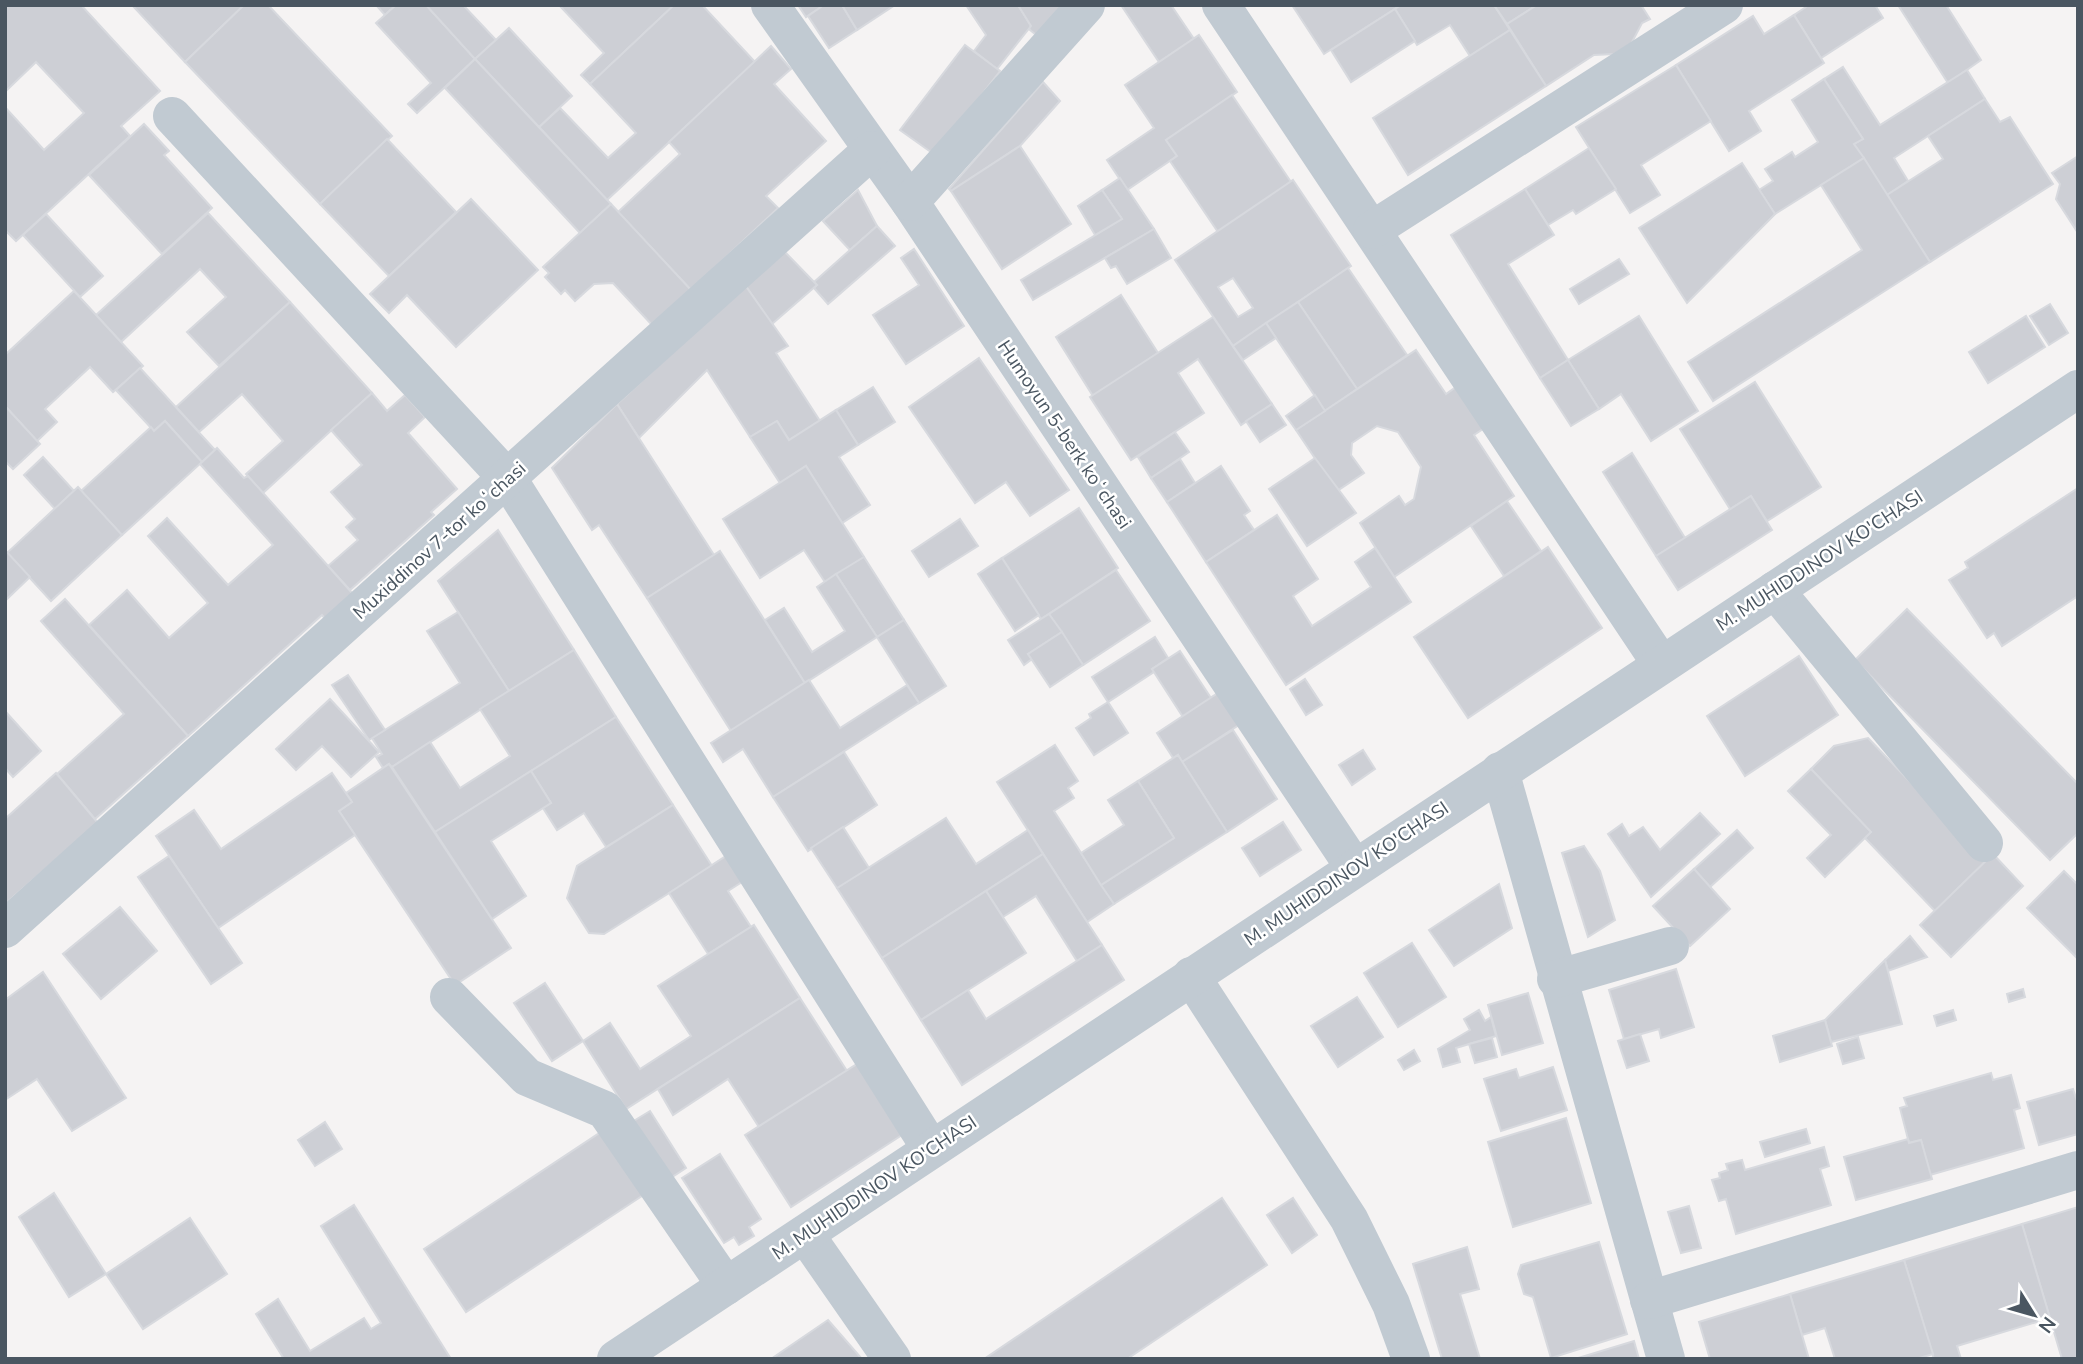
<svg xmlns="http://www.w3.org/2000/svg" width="2083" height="1364" viewBox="0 0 2083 1364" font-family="'Nunito Sans',sans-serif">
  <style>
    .building { fill: #cdcfd5; stroke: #d7d9de; stroke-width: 2; fill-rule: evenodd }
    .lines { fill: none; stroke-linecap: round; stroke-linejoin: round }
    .minor { stroke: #c1cad2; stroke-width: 38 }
    .labels { text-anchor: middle; stroke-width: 5; stroke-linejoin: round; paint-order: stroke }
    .street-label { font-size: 19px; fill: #4a5661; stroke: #fff }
  </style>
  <rect width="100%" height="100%" fill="#f5f3f3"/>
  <g class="building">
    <polygon points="5,5 81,5 160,91 121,126 130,136 16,241 5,230 5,107 44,150 84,113 36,62 5,92"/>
    <polygon points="132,5 244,5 185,62"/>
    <polygon points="244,5 268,5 392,136 320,204 185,62"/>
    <polygon points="376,5 396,5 385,15"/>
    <polygon points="396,5 426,5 475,59 417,113 408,104 431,83 376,23"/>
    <polygon points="426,5 463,5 496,40 475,59"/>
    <polygon points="559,5 674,5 590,84 581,75 604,53"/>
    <polygon points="674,5 702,5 755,62 607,200 539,127 560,108 608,158 636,133 590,84"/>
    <polygon points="798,5 824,5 806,17"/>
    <polygon points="824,5 842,5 857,30 829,48 808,16"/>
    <polygon points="842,5 895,5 857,30"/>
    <polygon points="966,5 1018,5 1031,26 997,69 974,51 986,35"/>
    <polygon points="1018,5 1065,5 1036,35 1029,29 1031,26"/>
    <polygon points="1121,5 1171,5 1194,39 1159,62"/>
    <polygon points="1292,5 1401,5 1324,54"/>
    <polygon points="1401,5 1494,5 1510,30 1470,56 1450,25 1417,45 1395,9"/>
    <polygon points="1494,5 1537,5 1507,24"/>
    <polygon points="1537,5 1641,5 1650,19 1642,23 1631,44 1614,54 1594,55 1546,86 1507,24"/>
    <polygon points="1809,5 1875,5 1883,18 1821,58 1794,15"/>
    <polygon points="1898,5 1946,5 1981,60 1948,83"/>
    <polygon points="1395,9 1415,41 1351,82 1331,50"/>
    <polygon points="1794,15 1824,63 1749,111 1761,131 1729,151 1676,65 1753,16 1764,34"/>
    <polygon points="509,28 572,96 539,127 475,59"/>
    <polygon points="1510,30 1546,86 1408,175 1373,118"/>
    <polygon points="1199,35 1237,92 1166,140 1177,156 1127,190 1107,160 1154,128 1125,85"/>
    <polygon points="965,45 1000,71 935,155 900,130"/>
    <polygon points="771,46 791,69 774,84 826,141 766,196 778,208 691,290 618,212 680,154 669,142"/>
    <polygon points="475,59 611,204 580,233 445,88"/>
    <polygon points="1676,65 1711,121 1641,165 1660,195 1630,213 1576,127"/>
    <polygon points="1843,67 1880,125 1967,70 1985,99 1894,158 1908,181 1887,195 1854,144 1863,139 1824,79"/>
    <polygon points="1824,79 1863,139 1854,144 1864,158 1775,214 1759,190 1773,181 1765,169 1792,152 1795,157 1818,142 1792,100"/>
    <polygon points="1043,82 1060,101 1020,146 951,191 949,189"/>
    <polygon points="1232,95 1291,182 1218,232 1170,161 1177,156 1166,140"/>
    <polygon points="1985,99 2000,122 2010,117 2053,184 1930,262 1887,195 1943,159 1928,136"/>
    <polygon points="144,124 169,151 164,155 212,208 162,254 89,175"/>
    <polygon points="387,139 456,212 389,276 320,204"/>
    <polygon points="1020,146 1071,224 1002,269 951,191"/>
    <polygon points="1589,148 1616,189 1576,214 1573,210 1548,225 1525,189"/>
    <polygon points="2078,156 2078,233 2056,199 2060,184 2052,173"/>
    <polygon points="1864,158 1930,262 1713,401 1688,362 1862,250 1821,185"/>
    <polygon points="1742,163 1775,214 1687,303 1639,228"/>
    <polygon points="1120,178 1154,229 1033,300 1021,280 1122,219 1102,190"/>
    <path d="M1293 180 1351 266 1233 346 1175 260ZM1233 278 1253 308 1238 317 1218 287Z"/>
    <polygon points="1525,189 1554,235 1508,264 1568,360 1540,378 1451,235"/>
    <polygon points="858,190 877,226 850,250 823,221"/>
    <polygon points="1102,190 1122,219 1095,235 1078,206"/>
    <polygon points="471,199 538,270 456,347 407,295 389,313 370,294"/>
    <polygon points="611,204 691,290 653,326 613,283 594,284 575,301 565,290 561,294 545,277 549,273 543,267"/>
    <polygon points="208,213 290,302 219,366 187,332 226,297 200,269 121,342 96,315"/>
    <polygon points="46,214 103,276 80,297 23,235"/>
    <polygon points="877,226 895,246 828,304 814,288 817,285 814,282"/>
    <polygon points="1154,229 1171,258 1127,284 1116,266 1111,268 1105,258"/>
    <polygon points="914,249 964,326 906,364 873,315 919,285 901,258"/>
    <polygon points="784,251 817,285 772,324 745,285"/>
    <polygon points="1619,259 1629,274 1579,304 1570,289"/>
    <polygon points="1348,268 1407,355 1357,389 1298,302"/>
    <polygon points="745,285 788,346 776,353 820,421 789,440 777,421 750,437 707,370 639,438 617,404"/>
    <polygon points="74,291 143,366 113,392 90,367 45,409 57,422 37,441 5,406 5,355"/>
    <polygon points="1121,295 1158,353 1093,396 1056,337"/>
    <polygon points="290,302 372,393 263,493 246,474 283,441 242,394 199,432 176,407"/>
    <polygon points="1298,302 1357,389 1325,411 1266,323"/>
    <polygon points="2050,304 2068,333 2049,345 2030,316"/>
    <polygon points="1639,316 1698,411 1651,441 1621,394 1599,409 1568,360"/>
    <polygon points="2026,316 2045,347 1988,383 1969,352"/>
    <polygon points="1213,317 1272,404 1241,425 1198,359 1178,373 1204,413 1131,460 1090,397"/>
    <polygon points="1266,323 1276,338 1243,360 1233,346"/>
    <polygon points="1416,350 1446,394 1456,387 1483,429 1474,435 1514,496 1394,577 1360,523 1399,496 1405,505 1414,499 1421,467 1398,432 1377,426 1352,443 1351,455 1364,473 1337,491 1296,430"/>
    <polygon points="979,358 1069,490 1030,516 1006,482 975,503 909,407"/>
    <polygon points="1568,360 1599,409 1571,426 1540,378"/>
    <polygon points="140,368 215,450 202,462 165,421 154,431 116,390"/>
    <polygon points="1755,382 1821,487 1767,521 1751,496 1730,509 1680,429"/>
    <polygon points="873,387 895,422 858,445 836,410"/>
    <polygon points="372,393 387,411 405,395 425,417 408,433 457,489 431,512 434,515 350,590 328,566 358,540 346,527 355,519 331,492 362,465 331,430"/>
    <polygon points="1315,395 1325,411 1296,430 1286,416"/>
    <polygon points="617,404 714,555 647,598 599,525 592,530 552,468"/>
    <polygon points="1272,404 1286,425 1260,442 1246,421"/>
    <polygon points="5,406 40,444 13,469 5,461"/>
    <polygon points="836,410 858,445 839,457 870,505 842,523 806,466 780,483 750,437 777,421 789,440"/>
    <polygon points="165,421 202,462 122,535 81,491 151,427 154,431"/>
    <polygon points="1175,432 1189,452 1151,478 1138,457"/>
    <polygon points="217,448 244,478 248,476 361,603 333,628 322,615 188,736 89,625 127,590 169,638 208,603 148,536 167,518 228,585 273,545 200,464"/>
    <polygon points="1632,453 1685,538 1656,556 1603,472"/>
    <polygon points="43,457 74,491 55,509 24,475"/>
    <polygon points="1315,458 1356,513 1307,546 1269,489"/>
    <polygon points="1180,459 1195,483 1167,502 1151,478"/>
    <polygon points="806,466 864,557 825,582 804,550 760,578 723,519"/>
    <polygon points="1221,466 1250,511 1244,515 1254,530 1206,562 1167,502"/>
    <polygon points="78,487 122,535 51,601 7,553"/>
    <polygon points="2078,488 2078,596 2002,646 1994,633 1987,638 1949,580 1968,568 1965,562"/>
    <polygon points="1751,496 1772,530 1678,590 1656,556"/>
    <polygon points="1507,501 1541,551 1504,576 1471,526"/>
    <polygon points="1079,508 1118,568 1041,619 1002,558"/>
    <polygon points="1277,515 1318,579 1293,596 1312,626 1371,587 1355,562 1375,548 1411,602 1286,685 1206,562"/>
    <polygon points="960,519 978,546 929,577 912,551"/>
    <polygon points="498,530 574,650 509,691 438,581"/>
    <polygon points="1548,547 1602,628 1468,718 1414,637"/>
    <polygon points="5,550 30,577 7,599 5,597"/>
    <polygon points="720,551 805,683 731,731 647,598"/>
    <polygon points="864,557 904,620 877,637 836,574"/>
    <polygon points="1002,558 1039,615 1015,631 978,574"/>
    <polygon points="1116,570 1150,621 1083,665 1049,614"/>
    <polygon points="836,574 877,637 805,683 765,620 784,608 812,652 845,631 817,587"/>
    <polygon points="65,599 188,736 95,819 57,774 124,714 41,621"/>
    <polygon points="1907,609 2078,784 2078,833 2050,860 1855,660"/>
    <polygon points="458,612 509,691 392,767 389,764 383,768 376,757 382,754 372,738 460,683 427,631"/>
    <polygon points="1049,614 1062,632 1028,654 1032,659 1024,665 1008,640"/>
    <polygon points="904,620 946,686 919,703 877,637"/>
    <polygon points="1062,632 1083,665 1050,687 1028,654"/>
    <polygon points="1155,637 1168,658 1152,669 1154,672 1108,702 1092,677"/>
    <polygon points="574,650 616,717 435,832 392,767 430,742 460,788 510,756 480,709"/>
    <polygon points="1180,651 1211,698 1183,717 1152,669"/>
    <polygon points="1799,656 1838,715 1745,776 1707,716"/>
    <polygon points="348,675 385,730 369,740 332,685"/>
    <polygon points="1305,679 1322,705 1306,715 1290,689"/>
    <polygon points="809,680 840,728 907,685 919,703 773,797 743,749 723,762 711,743"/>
    <polygon points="1221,691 1242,723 1182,762 1178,755 1173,758 1157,733"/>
    <polygon points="330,699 379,752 351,777 322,746 296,770 276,749"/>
    <polygon points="1108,702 1128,733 1094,755 1076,728 1091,718 1089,714"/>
    <polygon points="5,711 41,751 13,777 5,768"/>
    <polygon points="616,717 673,805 606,847 584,813 557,830 543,808 551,803 531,771"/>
    <polygon points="1233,730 1277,799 1227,832 1182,762"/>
    <polygon points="1868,738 1986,861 1935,911 1865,838 1871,832 1811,769 1834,746"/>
    <polygon points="1055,745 1078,781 1068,788 1074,798 1054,811 1114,904 1087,922 997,782"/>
    <polygon points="1363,750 1375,769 1352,785 1339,765"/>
    <polygon points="844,752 877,805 808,851 773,797"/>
    <polygon points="1178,755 1227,832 1114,904 1101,885 1174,838 1138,781"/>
    <polygon points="389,764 511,948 455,985 339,811 352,802 346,793"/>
    <polygon points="1811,769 1871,832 1825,877 1807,858 1831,835 1788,791"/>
    <polygon points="531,771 551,803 491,841 526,896 492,919 435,832"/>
    <polygon points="56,773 98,823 5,904 5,819"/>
    <polygon points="332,773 352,802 339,811 355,835 218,928 156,836 194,810 221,849"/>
    <polygon points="1138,781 1174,838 1101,885 1081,853 1124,825 1108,800"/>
    <polygon points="673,805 712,866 604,934 589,933 567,898 577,866"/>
    <polygon points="1700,813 1720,834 1651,897 1608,834 1622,824 1629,836 1643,827 1660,850"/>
    <polygon points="946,818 976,864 1028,830 1043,854 882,958 837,888"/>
    <polygon points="1283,822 1301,850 1260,876 1242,848"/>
    <polygon points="843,827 869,868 837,888 811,848"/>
    <polygon points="1737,830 1753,848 1710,887 1694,869"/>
    <polygon points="1584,846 1600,871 1615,920 1588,937 1562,853"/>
    <polygon points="1043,854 1102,945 1077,961 1036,896 1003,917 986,891"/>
    <polygon points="1993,854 2023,886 1951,957 1920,925"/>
    <polygon points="169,856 242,963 211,984 138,877"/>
    <polygon points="726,856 742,882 728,891 751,927 708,954 669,893"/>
    <polygon points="1694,869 1730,909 1690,946 1653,906"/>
    <polygon points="2064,871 2078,885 2078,959 2027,908"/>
    <polygon points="1499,884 1512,928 1454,966 1429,930"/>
    <polygon points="986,891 1026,953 921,1020 882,958"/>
    <polygon points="120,907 157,951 101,999 63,954"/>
    <polygon points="754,925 800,998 626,1109 583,1041 610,1023 640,1069 691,1036 658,986"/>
    <polygon points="1910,936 1927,957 1888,971 1885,960"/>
    <polygon points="1412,943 1446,997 1398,1027 1364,973"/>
    <polygon points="1102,945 1124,980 962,1085 921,1020 968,990 986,1019"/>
    <polygon points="1885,960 1902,1024 1831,1042 1825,1020"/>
    <polygon points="1676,969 1694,1027 1661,1038 1659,1029 1624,1039 1609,990"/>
    <polygon points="43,972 126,1098 72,1131 37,1079 5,1100 5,1000"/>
    <polygon points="545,983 583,1041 552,1061 514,1003"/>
    <polygon points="2023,989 2025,997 2009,1002 2007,994"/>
    <polygon points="1528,993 1543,1043 1502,1055 1488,1005"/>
    <polygon points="1357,997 1383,1037 1338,1067 1311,1026"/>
    <polygon points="800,998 847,1071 759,1127 728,1079 673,1115 658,1089"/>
    <polygon points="1479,1010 1485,1021 1491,1017 1496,1036 1456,1048 1460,1062 1443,1067 1438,1049 1470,1030 1464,1019"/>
    <polygon points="1953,1010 1956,1020 1937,1026 1934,1016"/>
    <polygon points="1825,1020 1832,1046 1780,1062 1773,1036"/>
    <polygon points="1640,1034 1649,1061 1627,1068 1618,1041"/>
    <polygon points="1858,1037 1864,1058 1843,1064 1837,1044"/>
    <polygon points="1492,1038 1497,1057 1475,1063 1469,1044"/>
    <polygon points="1414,1050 1420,1061 1404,1070 1398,1060"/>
    <polygon points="857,1064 902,1135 791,1207 745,1135"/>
    <polygon points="1553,1067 1567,1110 1501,1131 1484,1079 1516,1069 1519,1078"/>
    <polygon points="1991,1073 1993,1080 2011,1075 2020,1108 2014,1110 2024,1148 1930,1175 1921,1140 1909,1143 1900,1108 1907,1106 1904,1098"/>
    <polygon points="2073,1089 2078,1104 2078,1134 2039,1145 2027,1102"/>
    <polygon points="650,1111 686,1168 669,1179 632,1122"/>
    <polygon points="1566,1118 1591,1203 1513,1227 1488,1142"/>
    <polygon points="325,1122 342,1149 315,1166 298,1140"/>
    <polygon points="607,1128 648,1192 466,1312 424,1249"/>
    <polygon points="1806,1129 1810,1143 1765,1157 1760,1142"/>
    <polygon points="1908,1139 1909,1143 1921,1140 1932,1179 1856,1200 1844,1157"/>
    <polygon points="1824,1147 1829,1166 1820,1169 1831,1205 1736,1234 1726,1199 1719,1201 1712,1180 1720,1178 1719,1173 1728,1170 1726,1164 1742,1160 1745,1170"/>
    <polygon points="720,1154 761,1219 749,1227 754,1236 739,1245 734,1237 724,1243 682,1178"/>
    <polygon points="54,1193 106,1274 69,1297 19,1217"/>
    <polygon points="1222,1198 1267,1265 1127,1359 984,1359"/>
    <polygon points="1293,1198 1317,1235 1292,1253 1267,1215"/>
    <polygon points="354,1205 451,1359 284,1359 256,1314 278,1299 310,1351 364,1318 371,1329 381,1323 321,1226"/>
    <polygon points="1689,1206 1701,1248 1681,1253 1668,1212"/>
    <polygon points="2078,1207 2078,1359 2062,1359 2022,1224"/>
    <polygon points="190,1218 227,1274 143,1329 106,1274"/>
    <polygon points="2022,1224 2050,1318 1957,1346 1961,1359 1934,1359 1904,1260"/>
    <polygon points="1599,1242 1627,1334 1551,1358 1533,1297 1524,1294 1518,1274 1521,1265"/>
    <polygon points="1467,1247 1479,1289 1460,1294 1480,1359 1442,1359 1413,1264"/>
    <polygon points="1904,1260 1933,1354 1916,1359 1835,1359 1825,1328 1802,1335 1790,1294"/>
    <polygon points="1790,1294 1809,1359 1710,1359 1699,1322"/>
    <polygon points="828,1320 862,1359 771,1359"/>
    <polygon points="1634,1341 1639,1359 1575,1359"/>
  </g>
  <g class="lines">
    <g class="minor">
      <polyline points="770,5 910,202 1354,867"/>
      <polyline points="1221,5 1661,664"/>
      <polyline points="172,116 508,479 931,1149"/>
      <polyline points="910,202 1086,5"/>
      <polyline points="1372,230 1724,5"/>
      <polyline points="1775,590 1984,843"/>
      <polyline points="1500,771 1666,1359"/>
      <polyline points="5,929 872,150"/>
      <polyline points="1191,976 1349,1219 1391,1304 1411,1359"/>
      <polyline points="1556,979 1670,946"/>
      <polyline points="449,997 527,1077 605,1110 726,1286"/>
      <polyline points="805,1234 892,1359"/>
      <polyline points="1649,1300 2078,1170"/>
      <polyline points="616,1359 2078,389"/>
    </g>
  </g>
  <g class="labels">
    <g class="street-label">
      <text transform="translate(1065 434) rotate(56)" y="7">Humoyun 5-berk koʻchasi</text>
      <text transform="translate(439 540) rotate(-42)" y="7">Muxiddinov 7-tor koʻchasi</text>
      <text transform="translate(1819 560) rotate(-33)" y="7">M. MUHIDDINOV KO'CHASI</text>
      <text transform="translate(1346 873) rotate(-34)" y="7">M. MUHIDDINOV KO'CHASI</text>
      <text transform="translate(874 1187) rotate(-34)" y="7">M. MUHIDDINOV KO'CHASI</text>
    </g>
  </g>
  <rect width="2083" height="1364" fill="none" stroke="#4a5661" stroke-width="14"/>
  <g transform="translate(2034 1315) rotate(127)" stroke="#ffffff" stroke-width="5" paint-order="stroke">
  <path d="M0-5L12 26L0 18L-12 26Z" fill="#4a5661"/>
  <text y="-10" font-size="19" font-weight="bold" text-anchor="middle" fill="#4a5661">N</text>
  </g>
</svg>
